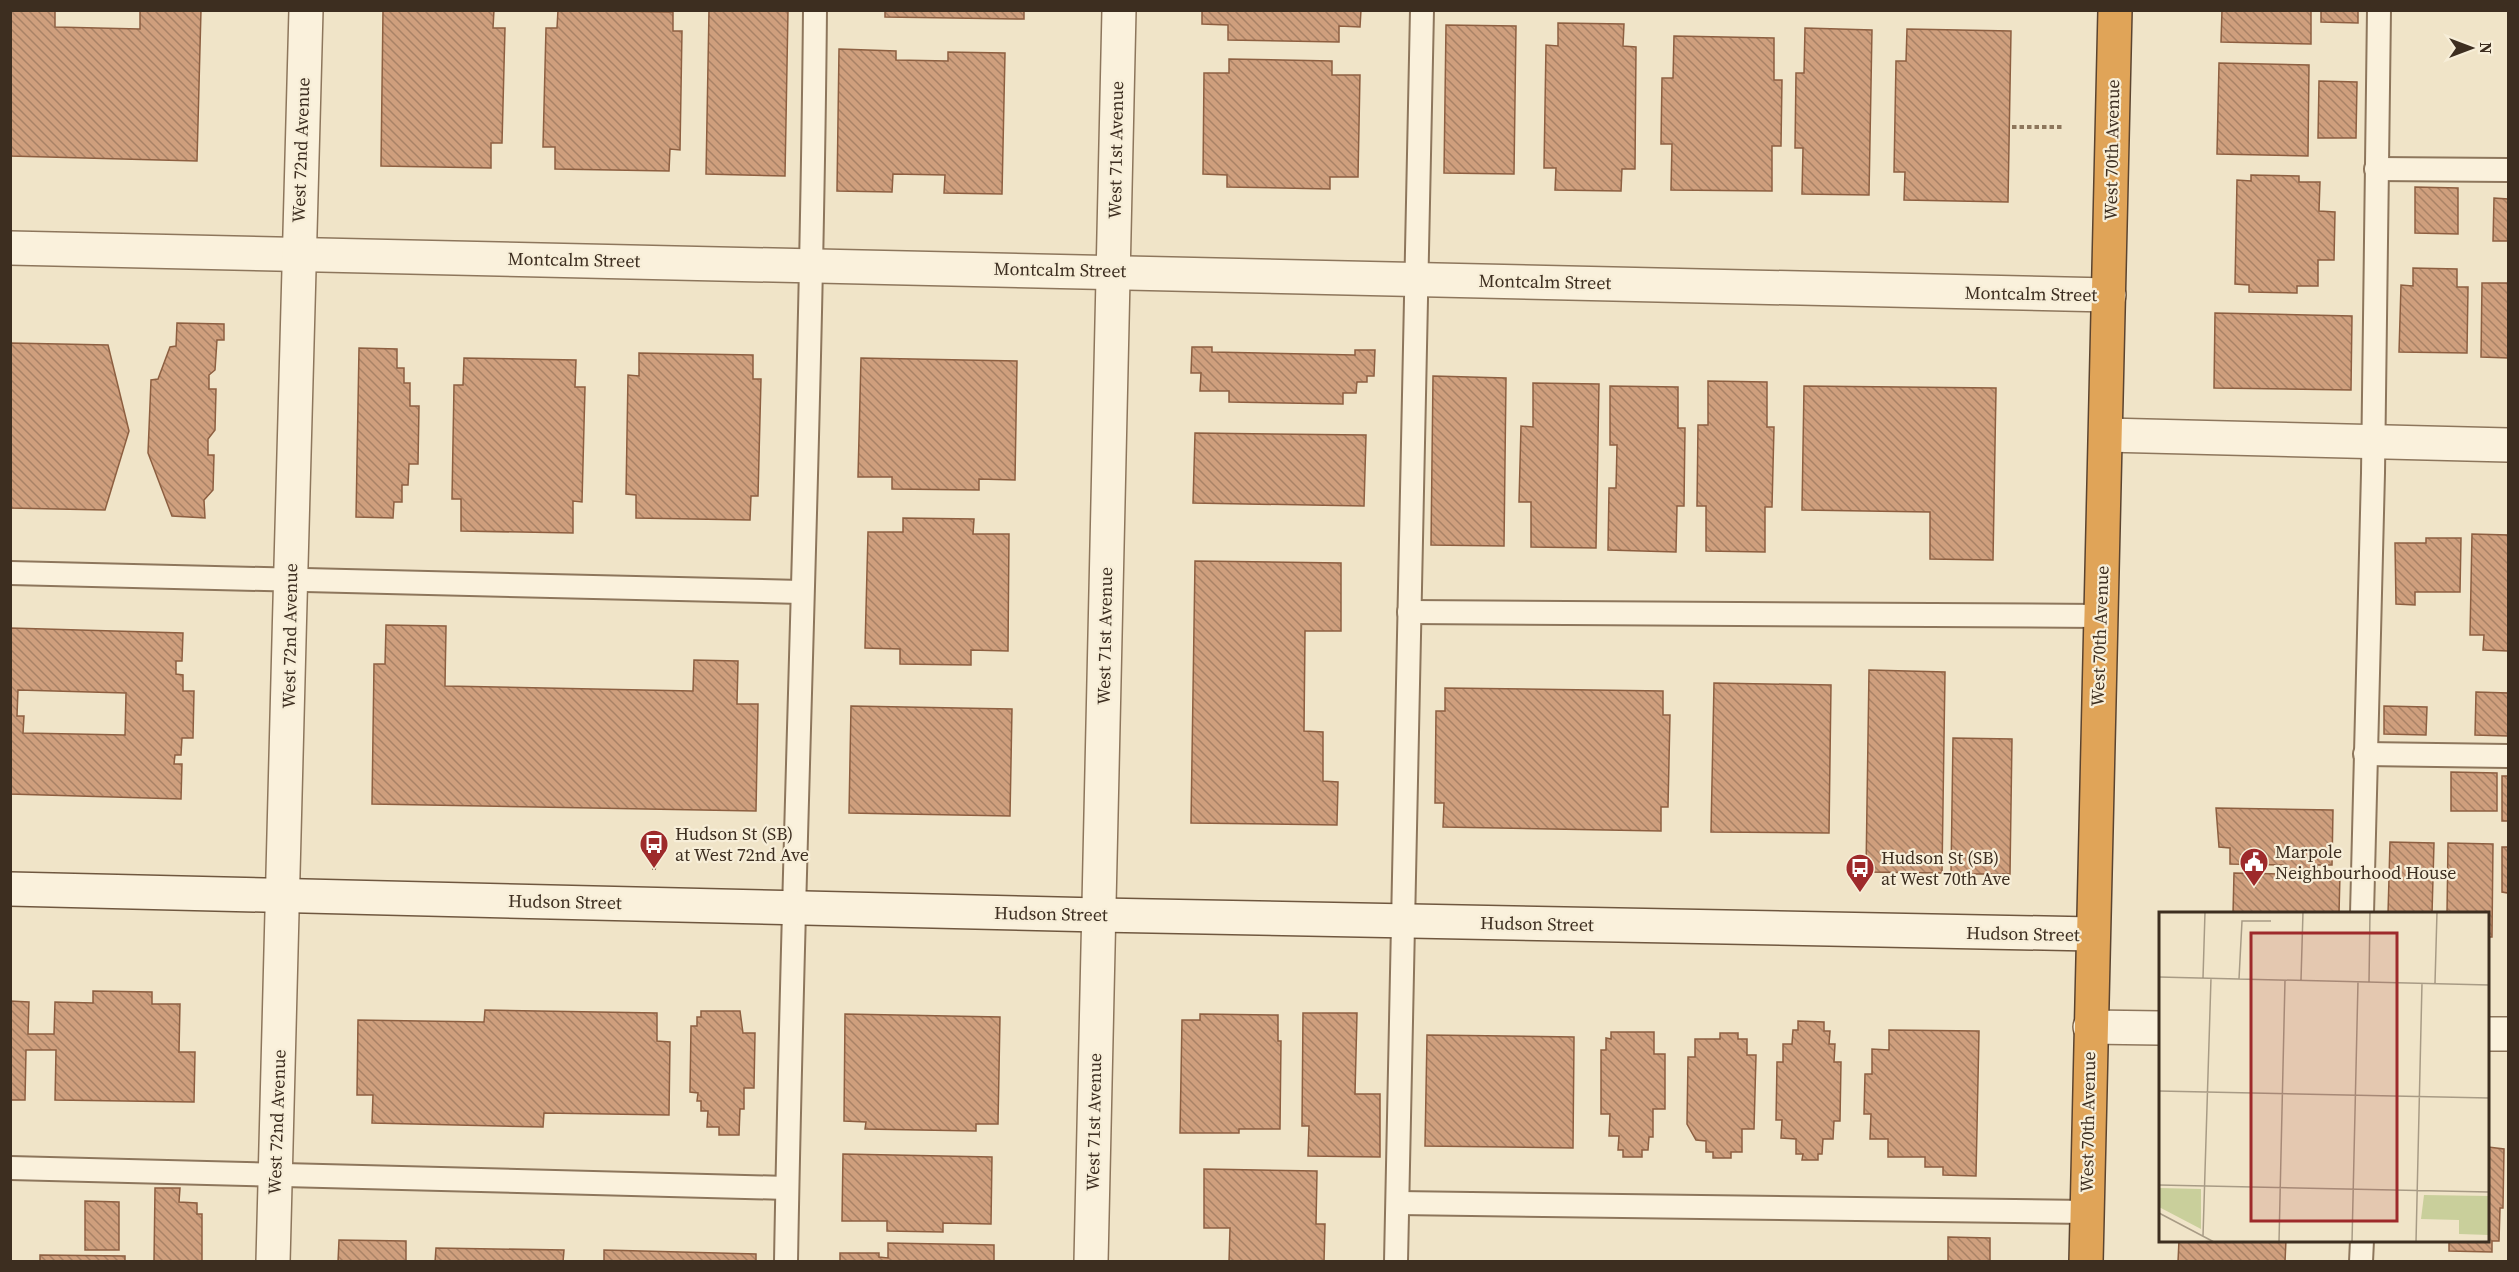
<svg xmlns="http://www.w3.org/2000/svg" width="2519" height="1272" viewBox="0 0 2519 1272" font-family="'Source Serif 4',serif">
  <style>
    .building { fill: url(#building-back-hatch); stroke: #8d5f41; stroke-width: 1.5; fill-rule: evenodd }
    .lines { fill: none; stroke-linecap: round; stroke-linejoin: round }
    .lane-casing { stroke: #8d765c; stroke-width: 26 }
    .street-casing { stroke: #8d765c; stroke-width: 36 }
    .secondary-casing { stroke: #6f573f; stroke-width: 36 }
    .highway-casing { stroke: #5b4430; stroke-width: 36 }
    .path { stroke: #8d765c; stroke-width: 4; stroke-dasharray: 4.5 3; stroke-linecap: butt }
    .lane { stroke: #faf1dc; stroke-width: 22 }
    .street { stroke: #faf1dc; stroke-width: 33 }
    .secondary { stroke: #faf1dc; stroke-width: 33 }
    .highway { stroke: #e0a458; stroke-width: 33 }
    .labels { text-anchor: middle; stroke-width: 4.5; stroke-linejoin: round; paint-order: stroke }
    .street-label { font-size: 18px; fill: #3d2e20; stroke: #f7eed8 }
    .poi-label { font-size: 18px; fill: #3d2e20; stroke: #f7eed8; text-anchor: start }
    .inset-road { fill: none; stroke: #a89b85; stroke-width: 1.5 }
    .view { fill: #9e2a2b; fill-opacity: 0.15; stroke: #9e2a2b; stroke-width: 3 }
    .inset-edge { fill: none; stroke: #3d2e20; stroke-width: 3 }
  </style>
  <defs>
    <pattern id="building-back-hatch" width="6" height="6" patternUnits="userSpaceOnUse" patternTransform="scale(1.5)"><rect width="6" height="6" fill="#cf9f7d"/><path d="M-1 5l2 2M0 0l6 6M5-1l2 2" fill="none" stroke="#a98266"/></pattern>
  </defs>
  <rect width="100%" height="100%" fill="#f0e4c8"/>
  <g class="building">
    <polygon points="10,10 55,10 55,27 140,29 140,10 201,10 197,161 10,156"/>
    <polygon points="383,10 494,10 493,28 505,28 502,143 491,143 491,168 381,166"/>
    <polygon points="558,10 673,12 673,31 682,31 680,150 670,149 669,171 555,169 555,147 543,147 546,28 557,28"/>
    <polygon points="709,10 788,10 785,176 706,174"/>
    <polygon points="885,10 1024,10 1024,19 885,17"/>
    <polygon points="1202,10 1361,10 1360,27 1339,26 1339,42 1228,40 1228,25 1202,24"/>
    <polygon points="2222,10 2311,10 2311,44 2221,42"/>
    <polygon points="2321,10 2358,10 2358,23 2321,22"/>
    <polygon points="1558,23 1624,24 1623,46 1636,47 1635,169 1622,169 1621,191 1555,190 1556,168 1544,168 1546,45 1558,46"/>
    <polygon points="1446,25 1516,26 1514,174 1444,173"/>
    <polygon points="1805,28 1872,30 1869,195 1802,194 1803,148 1795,148 1796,73 1804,73"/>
    <polygon points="1907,29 2011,31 2008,202 1904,200 1905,172 1894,172 1896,61 1906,61"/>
    <polygon points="1674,36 1774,38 1774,80 1782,80 1781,146 1772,146 1772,191 1671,190 1672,144 1661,144 1662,78 1673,78"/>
    <polygon points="839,49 896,51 896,60 948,61 948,52 1005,53 1002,194 944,193 945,175 893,174 892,192 837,191"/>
    <polygon points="1229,59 1332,61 1332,75 1360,75 1358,177 1330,177 1330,189 1227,187 1227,175 1203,174 1204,73 1229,73"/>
    <polygon points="2219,63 2309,65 2308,156 2217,154"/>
    <polygon points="2319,81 2357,82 2356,138 2318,138"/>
    <polygon points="2251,175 2299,176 2299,182 2320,182 2319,211 2335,212 2334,260 2318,260 2318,286 2297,286 2297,293 2249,292 2249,285 2235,284 2237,180 2251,181"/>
    <polygon points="2415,187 2458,188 2458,234 2415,233"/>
    <polygon points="2494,198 2508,199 2508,241 2493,241"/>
    <polygon points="2413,268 2457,269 2457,287 2468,287 2467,353 2399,352 2401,285 2413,286"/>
    <polygon points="2482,283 2508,283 2508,358 2481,357"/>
    <polygon points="2215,313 2352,316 2351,390 2214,388"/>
    <polygon points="177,323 224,324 224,340 217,340 215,370 209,375 209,389 216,389 215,430 208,439 208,455 214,455 213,490 204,500 205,518 172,516 148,453 151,380 158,379 170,347 176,346"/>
    <polygon points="10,343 108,345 129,431 105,510 10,508"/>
    <polygon points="1192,347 1212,347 1212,352 1355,355 1355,350 1375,350 1374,376 1367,376 1367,382 1357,382 1356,393 1343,393 1343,404 1229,402 1229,391 1200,391 1201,373 1191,373"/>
    <polygon points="359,348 397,349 397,368 404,368 404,383 410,383 410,406 419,406 418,464 409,464 408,485 402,485 402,502 394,502 393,518 356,517"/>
    <polygon points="639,353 753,355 753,379 761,379 758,496 751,496 750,520 636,518 636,495 626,494 628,375 639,376"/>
    <polygon points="464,358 576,360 575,387 585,387 582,502 573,501 573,533 461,531 461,499 452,499 454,385 463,385"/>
    <polygon points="861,358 1017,361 1015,480 979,479 979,490 892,489 892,477 858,477"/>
    <polygon points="1433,376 1506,378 1504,546 1431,545"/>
    <polygon points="1708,381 1767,382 1767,427 1774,427 1772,507 1765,507 1765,552 1706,551 1706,506 1697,506 1698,425 1708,425"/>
    <polygon points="1533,383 1599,384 1596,548 1531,547 1531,502 1519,502 1521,426 1533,427"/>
    <polygon points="1610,386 1678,387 1678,428 1685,428 1684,506 1677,506 1676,552 1608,550 1609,488 1616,488 1617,445 1610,445"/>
    <polygon points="1804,386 1996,388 1993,560 1930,559 1930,512 1802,510"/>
    <polygon points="1195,433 1366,435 1364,506 1193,503"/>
    <polygon points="903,518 974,519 973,534 1009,534 1008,651 971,650 971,665 900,664 900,649 865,648 868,532 903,532"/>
    <polygon points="2472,534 2508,535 2508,651 2483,650 2484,635 2470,635"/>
    <polygon points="2426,538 2461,538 2460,592 2415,592 2415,605 2396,604 2395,543 2426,543"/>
    <polygon points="1195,561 1341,563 1341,631 1305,631 1304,731 1323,732 1323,781 1338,782 1337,825 1191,823"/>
    <polygon points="386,625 446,626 445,686 693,691 694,660 738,661 737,704 758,704 756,811 372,804 374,664 385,664"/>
    <path d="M10 628 183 633 182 661H176V674L183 675V691H194L193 738H182L181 755H175L174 764H182L181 799 10 794ZM18 690 126 693 125 735 23 733 24 716H17Z"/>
    <polygon points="1869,670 1945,672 1942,873 1866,872"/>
    <polygon points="1714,683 1831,685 1829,833 1711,832"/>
    <polygon points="1445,688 1663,691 1663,715 1670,715 1668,807 1661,807 1661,831 1443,827 1444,803 1435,803 1436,711 1445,711"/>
    <polygon points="2476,692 2508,693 2508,736 2475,735"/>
    <polygon points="851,706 1012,709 1010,816 849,813"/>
    <polygon points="2384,706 2427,707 2426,735 2384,734"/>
    <polygon points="1953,738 2012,739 2010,874 1951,874"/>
    <polygon points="2451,772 2497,773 2497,811 2451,811"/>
    <rect x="2502" y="776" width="6" height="45"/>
    <polygon points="2216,808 2333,810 2332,865 2317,865 2317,874 2340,874 2339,914 2233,914 2234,873 2283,874 2283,865 2230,864 2230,848 2219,847"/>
    <polygon points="2390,842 2434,843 2432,914 2388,914"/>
    <polygon points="2448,843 2493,844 2492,937 2488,937 2488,914 2447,914"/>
    <polygon points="2502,847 2508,847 2508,893 2502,892"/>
    <polygon points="93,991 152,992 152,1004 180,1004 179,1052 195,1052 194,1102 55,1100 56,1050 26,1050 25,1100 10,1100 10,1001 29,1002 28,1034 54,1034 55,1002 93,1003"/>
    <polygon points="485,1010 657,1013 657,1041 670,1042 669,1115 544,1113 543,1127 372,1123 373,1095 357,1095 358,1020 484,1022"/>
    <polygon points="701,1011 740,1011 743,1033 755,1033 754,1088 744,1088 744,1109 740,1109 739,1135 719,1135 719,1127 707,1127 708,1111 701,1111 701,1101 697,1101 698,1093 690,1092 691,1026 697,1026 697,1017 701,1017"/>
    <polygon points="1303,1013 1357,1013 1355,1094 1380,1094 1380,1157 1308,1156 1309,1126 1302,1126"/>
    <polygon points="845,1014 1000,1017 998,1124 976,1124 976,1131 865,1129 866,1122 844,1121"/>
    <polygon points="1200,1014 1278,1015 1278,1041 1281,1041 1280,1129 1239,1129 1239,1133 1180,1133 1182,1020 1200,1020"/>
    <polygon points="1798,1021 1824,1022 1824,1031 1830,1031 1829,1044 1835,1044 1834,1062 1841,1062 1840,1121 1834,1121 1833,1139 1823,1139 1822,1154 1818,1154 1818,1160 1802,1160 1803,1154 1796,1154 1796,1139 1781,1138 1782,1120 1776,1120 1777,1062 1783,1062 1783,1044 1792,1044 1793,1030 1798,1030"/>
    <polygon points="1889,1030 1979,1031 1976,1176 1943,1175 1943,1167 1925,1167 1925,1157 1888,1157 1888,1139 1870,1139 1871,1114 1864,1114 1865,1074 1872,1074 1872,1049 1889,1050"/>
    <polygon points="1611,1032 1654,1032 1654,1054 1665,1054 1665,1109 1653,1109 1653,1137 1649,1137 1648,1150 1642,1150 1642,1157 1623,1157 1623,1150 1618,1150 1619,1136 1609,1136 1610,1114 1601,1114 1601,1050 1606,1050 1606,1038 1611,1039"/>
    <polygon points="1720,1033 1738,1033 1738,1039 1747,1039 1747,1055 1756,1055 1754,1129 1742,1129 1742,1152 1731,1152 1731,1158 1713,1158 1713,1152 1706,1152 1706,1141 1696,1140 1687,1124 1688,1057 1695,1057 1695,1039 1720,1039"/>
    <polygon points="1427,1035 1574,1037 1573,1148 1425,1146"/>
    <polygon points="2488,1147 2504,1149 2503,1208 2500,1208 2499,1241 2492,1241 2492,1252 2449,1251 2449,1240 2488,1240"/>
    <polygon points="843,1154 992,1157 991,1224 943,1223 943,1232 887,1231 887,1221 842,1221"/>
    <polygon points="1204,1169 1317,1171 1316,1224 1325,1224 1324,1262 1229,1262 1230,1228 1204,1228"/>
    <polygon points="155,1188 180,1188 179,1202 197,1203 197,1214 202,1214 202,1262 154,1262"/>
    <polygon points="85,1201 119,1202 119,1250 85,1250"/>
    <polygon points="1948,1237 1990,1238 1990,1262 1948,1262"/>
    <polygon points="339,1240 406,1241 406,1262 338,1262"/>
    <polygon points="2179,1240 2286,1240 2285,1262 2178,1262"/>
    <polygon points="888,1243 994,1245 994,1262 840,1262 840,1253 879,1253 879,1257 888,1258"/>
    <polygon points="436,1248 564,1250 563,1262 435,1262"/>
    <polygon points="604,1250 756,1254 756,1262 604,1262"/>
    <polygon points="40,1255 125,1256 125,1262 40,1262"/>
  </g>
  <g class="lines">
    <g class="lane-casing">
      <g id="lane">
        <polyline points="2376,169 2508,170"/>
        <polyline points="10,573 801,592"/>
        <polyline points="1409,612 2101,616"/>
        <polyline points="2365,754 2508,756"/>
        <polyline points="2362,914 2373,473 2379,10"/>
        <polyline points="10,1168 787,1188"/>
        <polyline points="1398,1203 2087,1212"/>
        <path d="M786 1262C793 844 811 428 815 10"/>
        <polyline points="1396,1262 1422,10"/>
        <polyline points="2361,1262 2362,1240"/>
      </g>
    </g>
    <g class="street-casing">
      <g id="street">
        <polyline points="10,248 2109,295"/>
        <polyline points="2106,435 2508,445"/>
        <polyline points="2090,1027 2160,1028"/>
        <polyline points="2488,1034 2508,1034"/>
        <path d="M273 1262C286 845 292 427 306 10"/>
        <polyline points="1091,1262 1119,10"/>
      </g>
    </g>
    <g class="secondary-casing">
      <polyline id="secondary" points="10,889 1099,915 2092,934"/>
    </g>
    <g class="highway-casing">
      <polyline id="highway" points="2086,1262 2115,10"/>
    </g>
    <g class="path">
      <polyline points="2012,127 2064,127"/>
      <polyline points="654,870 655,853"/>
      <polyline points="1860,878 1860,893"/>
    </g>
    <use href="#lane" class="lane"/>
    <use href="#street" class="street"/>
    <use href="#secondary" class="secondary"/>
    <use href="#highway" class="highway"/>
  </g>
  <defs>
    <g id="bus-pin" transform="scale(1.5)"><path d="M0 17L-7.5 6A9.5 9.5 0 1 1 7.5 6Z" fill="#9e2a2b" stroke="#f7eed8"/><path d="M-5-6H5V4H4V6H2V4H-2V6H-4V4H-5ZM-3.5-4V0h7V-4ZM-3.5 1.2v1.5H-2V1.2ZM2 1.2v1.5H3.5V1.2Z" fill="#fff"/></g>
    <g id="civic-pin" transform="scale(1.5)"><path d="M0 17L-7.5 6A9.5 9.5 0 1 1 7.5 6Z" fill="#9e2a2b" stroke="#f7eed8"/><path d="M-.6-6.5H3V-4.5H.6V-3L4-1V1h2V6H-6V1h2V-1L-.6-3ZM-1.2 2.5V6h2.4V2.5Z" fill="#fff"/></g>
  </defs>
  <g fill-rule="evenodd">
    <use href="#bus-pin" x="654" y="844"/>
    <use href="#civic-pin" x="2254" y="862"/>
    <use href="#bus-pin" x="1860" y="868"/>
  </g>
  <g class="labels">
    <g class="street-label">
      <text transform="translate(301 150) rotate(-88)" y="6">West 72nd Avenue</text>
      <text transform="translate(1116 150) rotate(-89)" y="6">West 71st Avenue</text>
      <text transform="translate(2112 150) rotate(-89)" y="6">West 70th Avenue</text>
      <text transform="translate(574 260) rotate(1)" y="6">Montcalm Street</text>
      <text transform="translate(1060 270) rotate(1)" y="6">Montcalm Street</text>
      <text transform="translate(1545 282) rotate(1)" y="6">Montcalm Street</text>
      <text transform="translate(2031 294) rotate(1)" y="6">Montcalm Street</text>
      <text transform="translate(290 636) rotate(-89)" y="6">West 72nd Avenue</text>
      <text transform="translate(1105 636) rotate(-89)" y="6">West 71st Avenue</text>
      <text transform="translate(2100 636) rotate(-88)" y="6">West 70th Avenue</text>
      <text transform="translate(565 902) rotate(1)" y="6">Hudson Street</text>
      <text transform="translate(1051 914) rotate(1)" y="6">Hudson Street</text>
      <text transform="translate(1537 924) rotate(1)" y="6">Hudson Street</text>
      <text transform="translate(2023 934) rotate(1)" y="6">Hudson Street</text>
      <text transform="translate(277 1122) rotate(-88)" y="6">West 72nd Avenue</text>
      <text transform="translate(1094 1122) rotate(-89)" y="6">West 71st Avenue</text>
      <text transform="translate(2088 1122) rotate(-89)" y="6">West 70th Avenue</text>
    </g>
    <g class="poi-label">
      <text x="675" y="840">Hudson St (SB)<tspan x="675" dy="21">at West 72nd Ave</tspan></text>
      <text x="2275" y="858">Marpole<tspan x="2275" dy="21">Neighbourhood House</tspan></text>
      <text x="1881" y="864">Hudson St (SB)<tspan x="1881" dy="21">at West 70th Ave</tspan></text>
    </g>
  </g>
  <g transform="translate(2159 912)">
    <rect width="330" height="330" fill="#f0e4c8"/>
    <path d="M0 276 42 277V317L0 295ZM265 283 330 284V323L300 322V308L262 307Z" fill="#c9cf9b"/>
    <path class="inset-road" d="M0 65 330 73M44 66 46 0M80 67 83 9H112M142 68 144 0M210 70 211 0M276 71 278 0M0 179 330 186M0 273 330 280M0 301 55 330M44 324 52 66M120 330 126 68M193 330 199 70M257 330 263 71"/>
    <path class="view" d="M92 21H238V309H92Z"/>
    <rect width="330" height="330" class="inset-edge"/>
  </g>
  <rect width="2519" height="1272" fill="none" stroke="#3d2e20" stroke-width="24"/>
  <g transform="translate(2471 48) rotate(90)" stroke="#f7eed8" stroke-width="4.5" paint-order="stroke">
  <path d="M0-4.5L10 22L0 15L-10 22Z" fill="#3d2e20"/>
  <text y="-9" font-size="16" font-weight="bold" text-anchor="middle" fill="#3d2e20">N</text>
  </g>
</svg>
